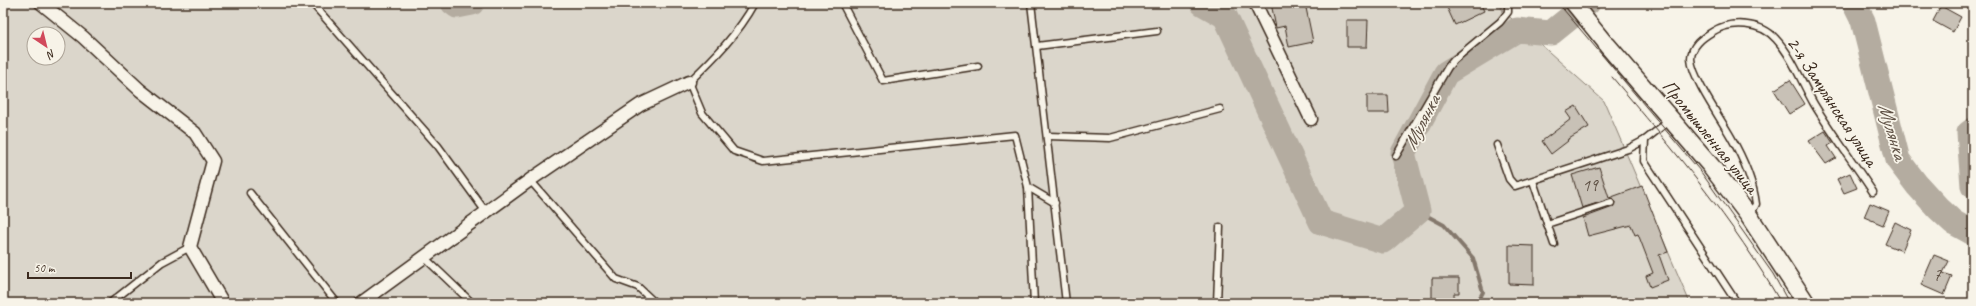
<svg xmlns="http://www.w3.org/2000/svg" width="1976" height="306" viewBox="0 0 1976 306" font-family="Caveat,sans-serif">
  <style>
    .green { fill: #dbd6cb; stroke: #8b8074; fill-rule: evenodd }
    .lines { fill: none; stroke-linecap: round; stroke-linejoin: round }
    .stream { stroke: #84786c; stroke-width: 4 }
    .river { stroke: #b4aca0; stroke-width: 25 }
    .building { fill: #c8c1b6; stroke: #3b2a1e }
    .service-casing { stroke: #3b2a1e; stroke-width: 9 }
    .minor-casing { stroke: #3b2a1e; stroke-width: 15 }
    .tertiary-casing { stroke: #3b2a1e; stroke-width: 18 }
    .secondary-casing { stroke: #3b2a1e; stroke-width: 20 }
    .service { stroke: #f7f3e8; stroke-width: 6 }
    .minor { stroke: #f7f3e8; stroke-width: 12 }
    .tertiary { stroke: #f7f3e8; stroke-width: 15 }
    .secondary { stroke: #f7f3e8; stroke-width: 17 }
    .tram { stroke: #3b2a1e; stroke-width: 1 }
    .labels { text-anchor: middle; stroke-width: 3.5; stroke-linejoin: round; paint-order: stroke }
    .number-label { font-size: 17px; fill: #5e5044 }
    .street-label { font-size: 19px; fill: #3b2a1e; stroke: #f7f3e8 }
    .water-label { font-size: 20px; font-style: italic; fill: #5f5145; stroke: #f7f3e8 }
  </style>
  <rect width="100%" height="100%" fill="#f7f3e8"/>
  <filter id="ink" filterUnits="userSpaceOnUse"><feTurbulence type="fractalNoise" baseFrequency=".025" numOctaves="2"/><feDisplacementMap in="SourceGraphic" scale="8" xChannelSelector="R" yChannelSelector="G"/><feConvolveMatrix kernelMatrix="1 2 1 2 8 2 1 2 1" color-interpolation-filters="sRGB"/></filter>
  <g filter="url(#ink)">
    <path class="green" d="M3 3H1499L1503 11 1604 101 1690 303H3ZM34 34H58V58H34Z"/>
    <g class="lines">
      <polyline class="stream" points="1418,211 1444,225 1473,258 1483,292 1477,303"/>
      <g class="river">
        <polyline points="453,3 457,6 472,3"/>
        <polyline points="1202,3 1225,16 1321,222 1383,241 1418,211 1403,153 1446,73 1517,30 1551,33 1588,3"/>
        <polyline points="1854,3 1863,21 1898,160 1917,185 1938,208 1953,222 1973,233"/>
        <polyline points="1973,130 1969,133 1973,186"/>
      </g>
    </g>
    <g class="building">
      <polygon points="1271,3 1305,3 1313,42 1289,47 1285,26 1276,28"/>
      <polygon points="1445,3 1480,3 1484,11 1455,25"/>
      <polygon points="1941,6 1961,17 1953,32 1933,21"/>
      <polygon points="1347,20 1368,20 1367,47 1347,47"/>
      <polygon points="1790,80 1805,104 1789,114 1774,90"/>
      <polygon points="1367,95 1388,95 1389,113 1367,113"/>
      <polygon points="1576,106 1589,127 1567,140 1568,141 1551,154 1542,141 1571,119 1566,112"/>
      <polygon points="1825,131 1833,143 1828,146 1836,158 1826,164 1809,141"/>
      <polygon points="1599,167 1609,198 1642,186 1668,252 1659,255 1668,280 1650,287 1646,276 1653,273 1638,234 1635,235 1631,225 1588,236 1583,218 1613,207 1615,202 1610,199 1582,208 1572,175"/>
      <polygon points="1850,173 1857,188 1844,193 1837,179"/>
      <polygon points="1870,203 1889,211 1883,225 1864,217"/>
      <polygon points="1895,222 1911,230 1902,251 1885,244"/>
      <polygon points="1509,245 1534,246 1534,285 1509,284"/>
      <polygon points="1934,255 1949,261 1943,273 1952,276 1944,295 1921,285"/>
      <polygon points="1432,278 1459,278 1459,293 1454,293 1454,301 1432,301"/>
    </g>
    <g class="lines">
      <g class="service-casing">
        <g id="service">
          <polyline points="312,3 438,146 486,212"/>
          <path d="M755 3C738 34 714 58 689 82L702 113 734 151 763 161 1015 135 1028 187 1055 203"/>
          <polyline points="842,3 883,81 978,66"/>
          <polyline points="1031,3 1066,303"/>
          <polyline points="1037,46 1157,31"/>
          <polyline points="1670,120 1645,140 1644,161 1737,303"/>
          <polyline points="1048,136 1110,138 1220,109"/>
          <polyline points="1497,145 1509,179 1515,186 1628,149 1645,140"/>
          <polyline points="1396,156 1448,67 1454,60 1500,22 1508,12 1508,3"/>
          <polyline points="530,180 616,279 638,287 655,303"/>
          <polyline points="1533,181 1554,244"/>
          <polyline points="1028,187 1034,303"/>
          <polyline points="250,193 337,303"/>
          <path d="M1750 215 1756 204C1753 180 1743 158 1731 137 1721 119 1692 78 1691 59 1691 46 1702 38 1712 32 1731 20 1761 22 1776 39 1792 56 1802 83 1814 104 1832 134 1854 163 1873 192"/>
          <polyline points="1547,224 1611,203"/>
          <polyline points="425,258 472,303"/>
          <polyline points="110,303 162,262 190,247"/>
          <polyline points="1217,303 1220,227"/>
        </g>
      </g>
      <g class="minor-casing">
        <g id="minor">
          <polyline points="41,3 83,37 140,90 195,133 213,161 190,247 223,303"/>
          <polyline points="1255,3 1311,119"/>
          <polyline points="361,303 530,180 640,105 689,82"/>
        </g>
      </g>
      <g class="tertiary-casing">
        <polyline id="tertiary" points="1573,3 1607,45"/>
      </g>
      <g class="secondary-casing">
        <polyline id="secondary" points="1607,45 1711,166 1749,216 1806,303"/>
      </g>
      <use href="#service" class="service"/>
      <use href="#minor" class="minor"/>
      <use href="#tertiary" class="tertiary"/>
      <use href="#secondary" class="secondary"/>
      <g class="tram">
        <polyline points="1558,3 1701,172 1773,274 1789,303"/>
        <path d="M1612 77C1673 149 1734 221 1781 303"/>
      </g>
    </g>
  </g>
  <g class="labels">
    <g class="number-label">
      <text x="1590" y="191">19</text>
      <text x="1937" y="281">7</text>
    </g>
    <g class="street-label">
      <text transform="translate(1833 101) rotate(57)" y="7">2-я Замулянская улица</text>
      <text transform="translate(1711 136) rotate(51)" y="7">Промышленная улица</text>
    </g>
    <g class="water-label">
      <text transform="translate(1421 122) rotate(-63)" y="7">Мулянка</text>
      <text transform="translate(1893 131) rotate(73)" y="7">Мулянка</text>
    </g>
  </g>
  <rect width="1976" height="306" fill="none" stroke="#f7f3e8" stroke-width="16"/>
  <rect x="8" y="8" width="1960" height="290" fill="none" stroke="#3b2a1e" stroke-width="1.5" filter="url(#ink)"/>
  <g transform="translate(46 46) rotate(145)"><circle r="19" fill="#f7f3e8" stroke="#aca397"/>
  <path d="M0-3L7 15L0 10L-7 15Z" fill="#d1495b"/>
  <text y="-6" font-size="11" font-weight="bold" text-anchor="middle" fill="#3b2a1e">N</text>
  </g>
  <path d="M28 272v6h103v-6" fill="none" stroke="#3b2a1e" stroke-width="2"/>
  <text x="34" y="272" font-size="12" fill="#3b2a1e" stroke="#f7f3e8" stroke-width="3" paint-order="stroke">50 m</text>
</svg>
